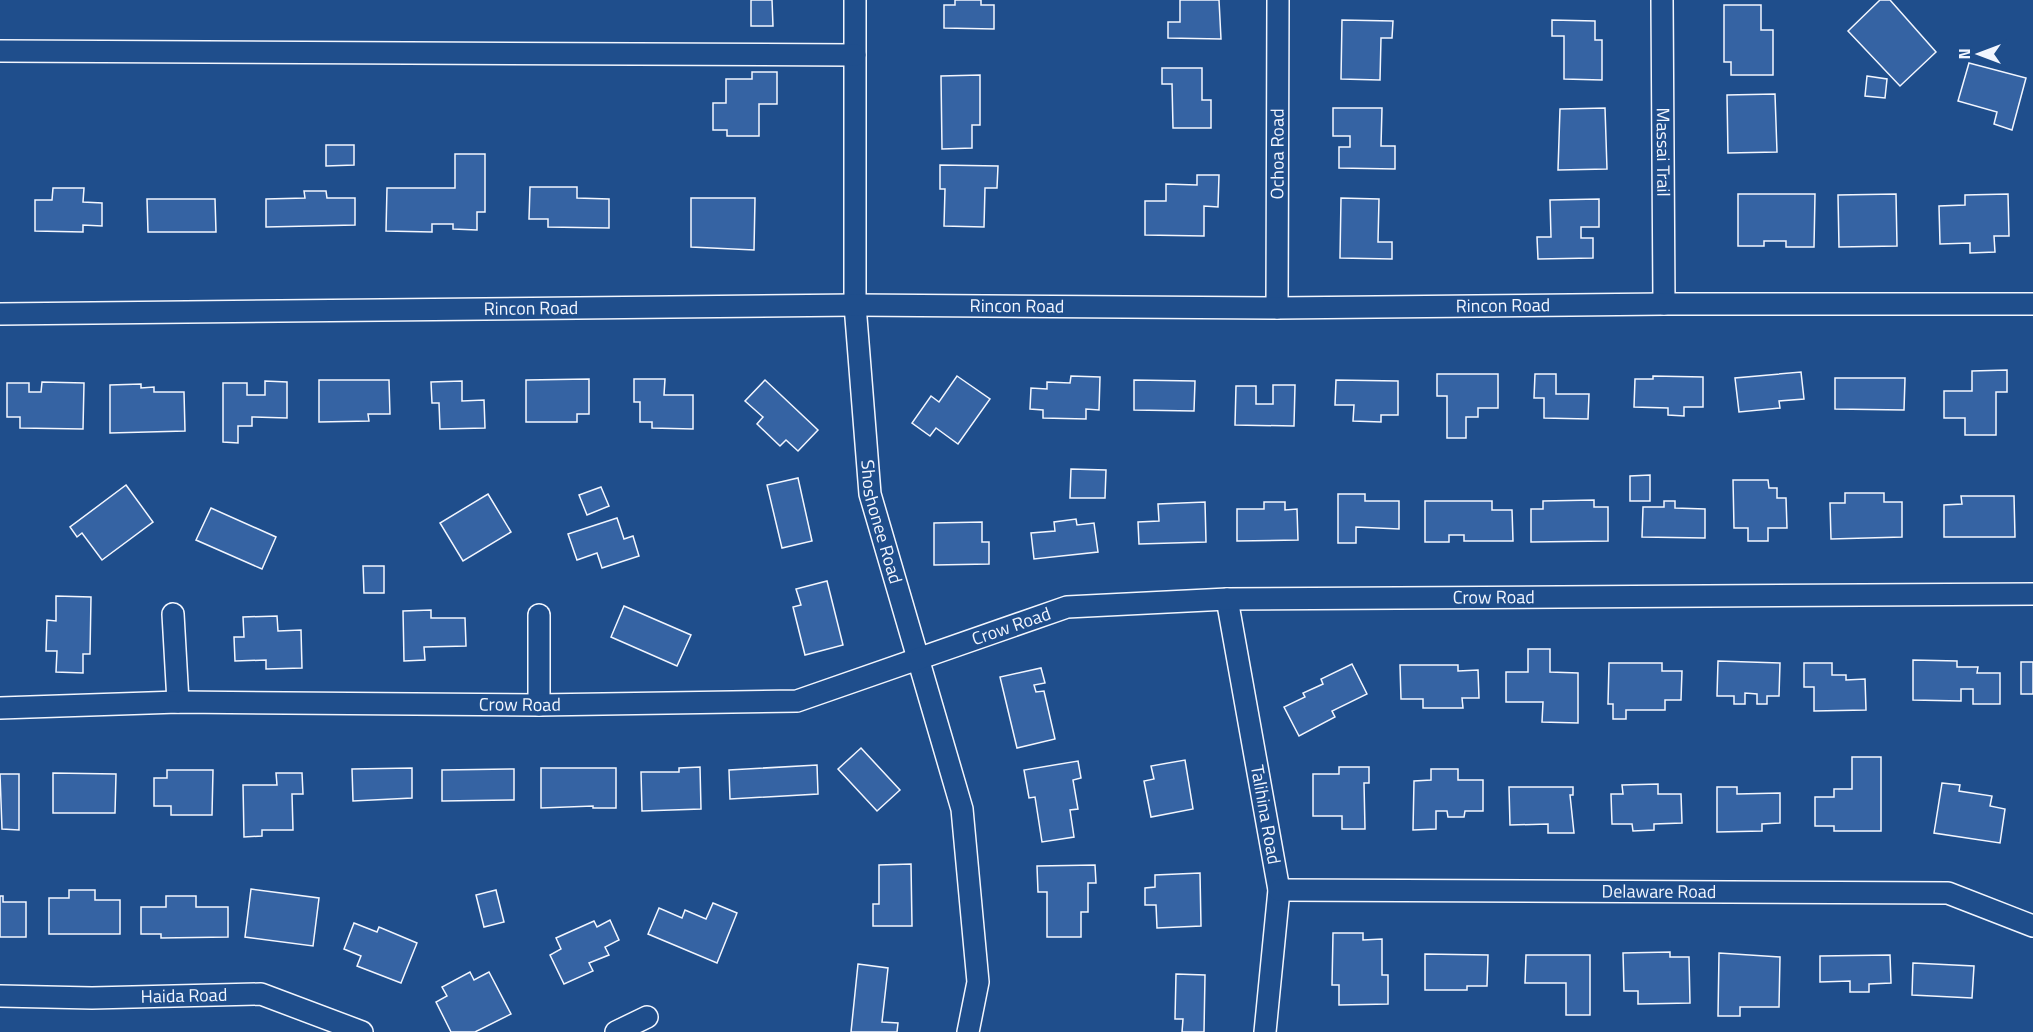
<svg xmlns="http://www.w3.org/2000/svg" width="2033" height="1032" viewBox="0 0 2033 1032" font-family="'Titillium Web',sans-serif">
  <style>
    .building { fill: #3563a3; stroke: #f2f6ff; stroke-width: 1.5 }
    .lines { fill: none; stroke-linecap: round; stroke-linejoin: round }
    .minor-casing { stroke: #f2f6ff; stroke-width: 24 }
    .minor { stroke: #1f4e8c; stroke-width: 21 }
    .labels { text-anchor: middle; stroke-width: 4.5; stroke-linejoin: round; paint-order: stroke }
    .street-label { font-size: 18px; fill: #f2f6ff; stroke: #1f4e8c }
  </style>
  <rect width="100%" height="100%" fill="#1f4e8c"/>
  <g class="building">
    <polygon points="751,0 772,0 773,26 751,26"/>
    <polygon points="955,0 981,0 981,5 994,5 994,29 944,28 944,5 955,5"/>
    <polygon points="1180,0 1219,0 1221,39 1168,38 1168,22 1180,22"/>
    <polygon points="1880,0 1890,0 1936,52 1900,86 1848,31"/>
    <polygon points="1724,5 1761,5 1761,30 1773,30 1773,75 1731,75 1731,62 1724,62"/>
    <polygon points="1342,20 1393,21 1392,38 1381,38 1380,80 1341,79"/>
    <polygon points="1552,20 1595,21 1595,40 1602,40 1602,80 1564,79 1564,36 1552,36"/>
    <polygon points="1969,63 2026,78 2012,130 1994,124 1997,112 1958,101"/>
    <polygon points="1162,68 1202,68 1202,100 1211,100 1211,128 1173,128 1172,84 1162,84"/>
    <polygon points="752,72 777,72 777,104 759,104 759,136 727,136 727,130 713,130 713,103 726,103 726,79 752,79"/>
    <polygon points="980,75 980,125 972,125 972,148 942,149 941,76"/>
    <polygon points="1867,76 1887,79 1885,98 1865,96"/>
    <polygon points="1775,94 1777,152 1728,153 1727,95"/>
    <polygon points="1333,108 1382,108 1381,146 1395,146 1395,169 1339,168 1339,147 1350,147 1350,136 1333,136"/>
    <polygon points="1605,108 1607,169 1558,170 1560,109"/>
    <polygon points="326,145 354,145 354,165 326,166"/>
    <polygon points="455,154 485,154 485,212 477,212 477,230 453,229 453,224 432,224 432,232 386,231 387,188 455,188"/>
    <polygon points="940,165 998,166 997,188 985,188 984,227 944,226 945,189 940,189"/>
    <polygon points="1197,175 1219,175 1218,207 1204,206 1204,236 1145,235 1145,201 1166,201 1166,184 1197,185"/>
    <polygon points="530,187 577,187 577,198 609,199 609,228 548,227 548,219 529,219"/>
    <polygon points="53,188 84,188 83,202 102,203 102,226 83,225 83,232 35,231 35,200 52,200"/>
    <polygon points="304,191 326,191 327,198 355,198 355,225 266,227 266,199 305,198"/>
    <polygon points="1738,194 1815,194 1814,247 1786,247 1786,241 1764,241 1764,246 1738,246"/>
    <polygon points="1896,194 1897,246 1839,247 1838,195"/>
    <polygon points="2008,194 2009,236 1994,236 1995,252 1970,253 1970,243 1940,244 1939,206 1965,205 1965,195"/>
    <polygon points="691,198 755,198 754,250 691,247"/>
    <polygon points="1341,198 1379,199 1378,242 1392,242 1392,259 1340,258"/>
    <polygon points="147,199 215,199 216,232 148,232"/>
    <polygon points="1599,199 1599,227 1581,227 1581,238 1593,238 1593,258 1538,259 1537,237 1551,237 1550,200"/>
    <polygon points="2007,370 2007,392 1996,392 1996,435 1965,435 1965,418 1944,418 1944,391 1972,391 1972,371"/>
    <polygon points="1801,372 1804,399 1779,401 1780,408 1739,412 1735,378"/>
    <polygon points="1437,374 1498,374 1498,408 1478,408 1478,417 1466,417 1466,438 1447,438 1447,396 1437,396"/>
    <polygon points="1535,374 1556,374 1556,394 1589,394 1588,419 1544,418 1544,398 1534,398"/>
    <polygon points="957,376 990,399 958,444 936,428 930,436 912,423 931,396 939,402"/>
    <polygon points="1071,376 1100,377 1099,410 1086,409 1086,419 1043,418 1043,410 1030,409 1031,388 1047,389 1047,382 1070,383"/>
    <polygon points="1653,376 1703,377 1703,407 1684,407 1684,416 1668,415 1668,408 1634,407 1635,379 1653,379"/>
    <polygon points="1835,378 1905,378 1904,410 1835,409"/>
    <polygon points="589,379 589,414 577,414 577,422 526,422 526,380"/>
    <polygon points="634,379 665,379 664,395 693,395 693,429 652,428 652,422 640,422 640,402 634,402"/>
    <polygon points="319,380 389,380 390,414 368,414 369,421 319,422"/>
    <polygon points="765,380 818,430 798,451 786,440 780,446 757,424 763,417 745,401"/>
    <polygon points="1134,380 1195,381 1194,411 1134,410"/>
    <polygon points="1336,380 1398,381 1398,415 1381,415 1381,422 1353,421 1354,405 1335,405"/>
    <polygon points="265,381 287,382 287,418 252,417 252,426 238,426 238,443 223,442 223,383 247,383 247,395 265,395"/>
    <polygon points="462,381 462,401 484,400 485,428 440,429 439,403 432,403 431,382"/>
    <polygon points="42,382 84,383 83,429 20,428 20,417 7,417 7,383 29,383 29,392 41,392"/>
    <polygon points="141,384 141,388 154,387 154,392 184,392 185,431 110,433 110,385"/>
    <polygon points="1273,385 1295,385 1294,426 1235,425 1236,386 1256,386 1256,404 1273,404"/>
    <polygon points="1071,469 1106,470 1105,498 1070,498"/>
    <polygon points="1650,475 1650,501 1630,501 1630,476"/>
    <polygon points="798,478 812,541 782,548 767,485"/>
    <polygon points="1733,480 1768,480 1769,488 1777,488 1777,498 1786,498 1787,528 1768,528 1768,541 1748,541 1748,528 1734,528"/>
    <polygon points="126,485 153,522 102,560 82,533 77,537 70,527"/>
    <polygon points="601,487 609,506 587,515 579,495"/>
    <polygon points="1845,493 1884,493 1884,502 1902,502 1902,537 1831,539 1830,503 1845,503"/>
    <polygon points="488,494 511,532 463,561 440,523"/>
    <polygon points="1338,494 1365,494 1365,501 1399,501 1399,529 1356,527 1356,543 1338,543"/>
    <polygon points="1961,496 2014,496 2015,537 1944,537 1944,505 1962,504"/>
    <polygon points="1594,500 1594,507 1608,507 1608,541 1531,542 1531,509 1543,509 1543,501"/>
    <polygon points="1425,501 1492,501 1492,510 1512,510 1513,541 1464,541 1464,535 1449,535 1449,542 1425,542"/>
    <polygon points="1664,501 1675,501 1675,508 1705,509 1705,538 1642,537 1643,507 1664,507"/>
    <polygon points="1205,502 1206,542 1139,544 1138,522 1159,521 1158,504"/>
    <polygon points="1264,502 1285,502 1285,510 1297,509 1298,540 1237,541 1237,509 1264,509"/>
    <polygon points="211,508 276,537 262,569 196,540"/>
    <polygon points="617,518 624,539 633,536 639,556 602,568 597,553 577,560 568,534"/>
    <polygon points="1076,519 1077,525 1094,523 1098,552 1034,559 1031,533 1055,531 1054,522"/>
    <polygon points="982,522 982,542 989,542 989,564 934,565 934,523"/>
    <polygon points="363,566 384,566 384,593 364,593"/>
    <polygon points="827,581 843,645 805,655 793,607 801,605 796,589"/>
    <polygon points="56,596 91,597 90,654 83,654 83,673 56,672 57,651 46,651 47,620 56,621"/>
    <polygon points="624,606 691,635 677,666 611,637"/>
    <polygon points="431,610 431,618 465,618 466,646 424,647 425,660 404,661 403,611"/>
    <polygon points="277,616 278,631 301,630 302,668 266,669 266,660 235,661 234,637 244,637 243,617"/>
    <polygon points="1528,649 1550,649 1550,672 1578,673 1578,723 1542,722 1543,702 1506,702 1506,672 1528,672"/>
    <polygon points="1913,660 1957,661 1957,667 1978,667 1977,673 2000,673 2000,704 1973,704 1973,689 1961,689 1961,701 1913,700"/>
    <polygon points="1718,661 1780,663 1779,696 1767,696 1767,704 1757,704 1757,694 1745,693 1745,704 1734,704 1734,696 1717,696"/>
    <rect x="2021" y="662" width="12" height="32"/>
    <polygon points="1609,663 1662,663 1662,671 1682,671 1681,700 1665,700 1665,710 1626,710 1626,719 1613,719 1613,704 1608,704"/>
    <polygon points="1804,663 1832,663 1832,675 1846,675 1846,680 1865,679 1866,710 1814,711 1814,687 1804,687"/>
    <polygon points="1352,664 1367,694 1332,711 1335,717 1299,736 1284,707 1305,697 1303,693 1323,684 1321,679"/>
    <polygon points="1400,665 1458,665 1458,671 1478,670 1479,698 1462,698 1463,708 1423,708 1423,699 1401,699"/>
    <polygon points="1041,668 1045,683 1034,685 1036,692 1044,691 1055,739 1017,748 1000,677"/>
    <polygon points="861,748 900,790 877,811 838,769"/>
    <polygon points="1852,757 1881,757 1881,831 1834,831 1834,826 1815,826 1815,797 1834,797 1834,789 1852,789"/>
    <polygon points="1185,760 1193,809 1151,817 1144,781 1154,779 1151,766"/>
    <polygon points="1078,761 1081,778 1073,780 1078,809 1070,810 1074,837 1042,842 1035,797 1029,798 1024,770"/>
    <polygon points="817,765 818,794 730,799 729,770"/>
    <polygon points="700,767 701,809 642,811 641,772 679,772 679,768"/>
    <polygon points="1339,767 1369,767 1369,783 1364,783 1365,829 1342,829 1342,816 1313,816 1313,774 1339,774"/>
    <polygon points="412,768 412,798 353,801 352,769"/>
    <polygon points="541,768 616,768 616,808 593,808 593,806 541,808"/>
    <polygon points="514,769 514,800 442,801 442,770"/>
    <polygon points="1431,769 1458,769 1458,780 1483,780 1483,811 1465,811 1464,817 1448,817 1447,811 1436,811 1436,829 1413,830 1414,781 1431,780"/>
    <polygon points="167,770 213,770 212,815 171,815 171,806 154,806 154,778 167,778"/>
    <polygon points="53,773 116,774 115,813 53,813"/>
    <polygon points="276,773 302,773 303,794 292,794 293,830 262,830 262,836 244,837 243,785 277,785"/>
    <polygon points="0,774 19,774 19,830 2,829"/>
    <polygon points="1942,783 1960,785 1959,791 1992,796 1990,806 2005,809 2000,843 1934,833"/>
    <polygon points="1658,784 1658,794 1681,794 1682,823 1654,824 1654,830 1633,831 1632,824 1612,824 1611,794 1623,794 1622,785"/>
    <polygon points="1509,787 1573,787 1573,795 1570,795 1574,833 1548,833 1548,824 1510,825"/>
    <polygon points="1717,787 1737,787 1737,794 1780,793 1780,823 1762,824 1762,831 1717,832"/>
    <polygon points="911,864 912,926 873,926 873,904 879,904 879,865"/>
    <polygon points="1095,865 1096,883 1088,883 1088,912 1081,912 1081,937 1047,937 1047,892 1038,892 1037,866"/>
    <polygon points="1200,873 1201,926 1157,928 1156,905 1145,905 1145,888 1155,887 1155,875"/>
    <polygon points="251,889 319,898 313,946 245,937"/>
    <polygon points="69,890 95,890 95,900 120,900 120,934 49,934 49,898 69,898"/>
    <polygon points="496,890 504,922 484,927 476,895"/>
    <polygon points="0,896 3,896 3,902 26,902 26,937 0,937"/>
    <polygon points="166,896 196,896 196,907 228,907 228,937 161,938 161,934 141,934 141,907 166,907"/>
    <polygon points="713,903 737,913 717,963 648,934 659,908 682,918 685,910 706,919"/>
    <polygon points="610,920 619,940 605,947 609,955 589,963 593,971 564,984 550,955 561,949 556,938 594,921 597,927"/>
    <polygon points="354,923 377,932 379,927 417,943 401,983 357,966 361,956 344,949"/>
    <polygon points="1333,933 1363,933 1363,940 1382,939 1382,975 1388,975 1388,1004 1339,1005 1339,985 1332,985"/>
    <polygon points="1670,952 1670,957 1689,957 1690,1003 1638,1004 1638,991 1624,991 1623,953"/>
    <polygon points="1719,953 1780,957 1779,1007 1740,1007 1740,1016 1718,1016"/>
    <polygon points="1425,954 1488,955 1487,986 1467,986 1467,990 1425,990"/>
    <polygon points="1526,955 1590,955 1590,1015 1566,1015 1566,983 1525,983"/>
    <polygon points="1890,955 1891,983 1869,984 1869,992 1850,992 1850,981 1820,982 1820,956"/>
    <polygon points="1913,963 1974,966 1972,998 1912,995"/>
    <polygon points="858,964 888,968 882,1022 898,1023 897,1032 851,1032"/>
    <polygon points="470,972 474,980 489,972 511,1014 475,1032 451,1032 436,1002 447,996 442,987"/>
    <polygon points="1176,974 1205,975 1204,1032 1182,1032 1183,1019 1175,1019"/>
  </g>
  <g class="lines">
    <g class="minor-casing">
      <g id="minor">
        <path id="s1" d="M855 0V305L870 494 962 809 978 982 968 1032"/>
        <path id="s2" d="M1662 0 1664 304"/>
        <polyline points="0,51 855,55"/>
        <path id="s3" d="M1277 308 1278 0"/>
        <path id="s4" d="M0 314 855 305 1277 308 1664 304H2033"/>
        <path id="s5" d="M1227 599 1279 890 1265 1032"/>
        <polyline points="173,614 178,702"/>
        <polyline points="539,615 539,705"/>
        <path id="s6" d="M0 708 178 702 539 705 797 701 1067 607 1227 599 2033 594"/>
        <path id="s7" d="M1279 890 1948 893 2033 926"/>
        <path id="s8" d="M0 996 92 998 261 994 362 1032"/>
        <polyline points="616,1032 647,1017"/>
      </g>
    </g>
    <use href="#minor" class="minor"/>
  </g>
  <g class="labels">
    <g class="street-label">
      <text dy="6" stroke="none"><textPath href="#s2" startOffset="152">Massai Trail</textPath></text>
      <text dy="6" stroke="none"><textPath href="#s3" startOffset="154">Ochoa Road</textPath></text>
      <text dy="6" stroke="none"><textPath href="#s4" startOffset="1503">Rincon Road</textPath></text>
      <text dy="6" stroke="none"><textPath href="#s4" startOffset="1017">Rincon Road</textPath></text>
      <text dy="6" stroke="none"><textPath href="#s4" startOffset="531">Rincon Road</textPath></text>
      <text dy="6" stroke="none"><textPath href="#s1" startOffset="524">Shoshonee Road</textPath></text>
      <text dy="6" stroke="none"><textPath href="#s6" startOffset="1510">Crow Road</textPath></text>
      <text dy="6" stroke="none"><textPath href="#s6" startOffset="1024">Crow Road</textPath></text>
      <text dy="6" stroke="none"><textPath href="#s6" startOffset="520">Crow Road</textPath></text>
      <text dy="6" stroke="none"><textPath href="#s5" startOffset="219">Talihina Road</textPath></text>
      <text dy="6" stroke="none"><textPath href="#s7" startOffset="380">Delaware Road</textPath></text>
      <text dy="6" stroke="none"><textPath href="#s8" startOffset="184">Haida Road</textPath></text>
    </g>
  </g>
  <g transform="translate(1979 54) rotate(270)" stroke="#1f4e8c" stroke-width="4.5" paint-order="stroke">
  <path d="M0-4.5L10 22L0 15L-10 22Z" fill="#f2f6ff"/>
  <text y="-9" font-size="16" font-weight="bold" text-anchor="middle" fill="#f2f6ff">N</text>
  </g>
</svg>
